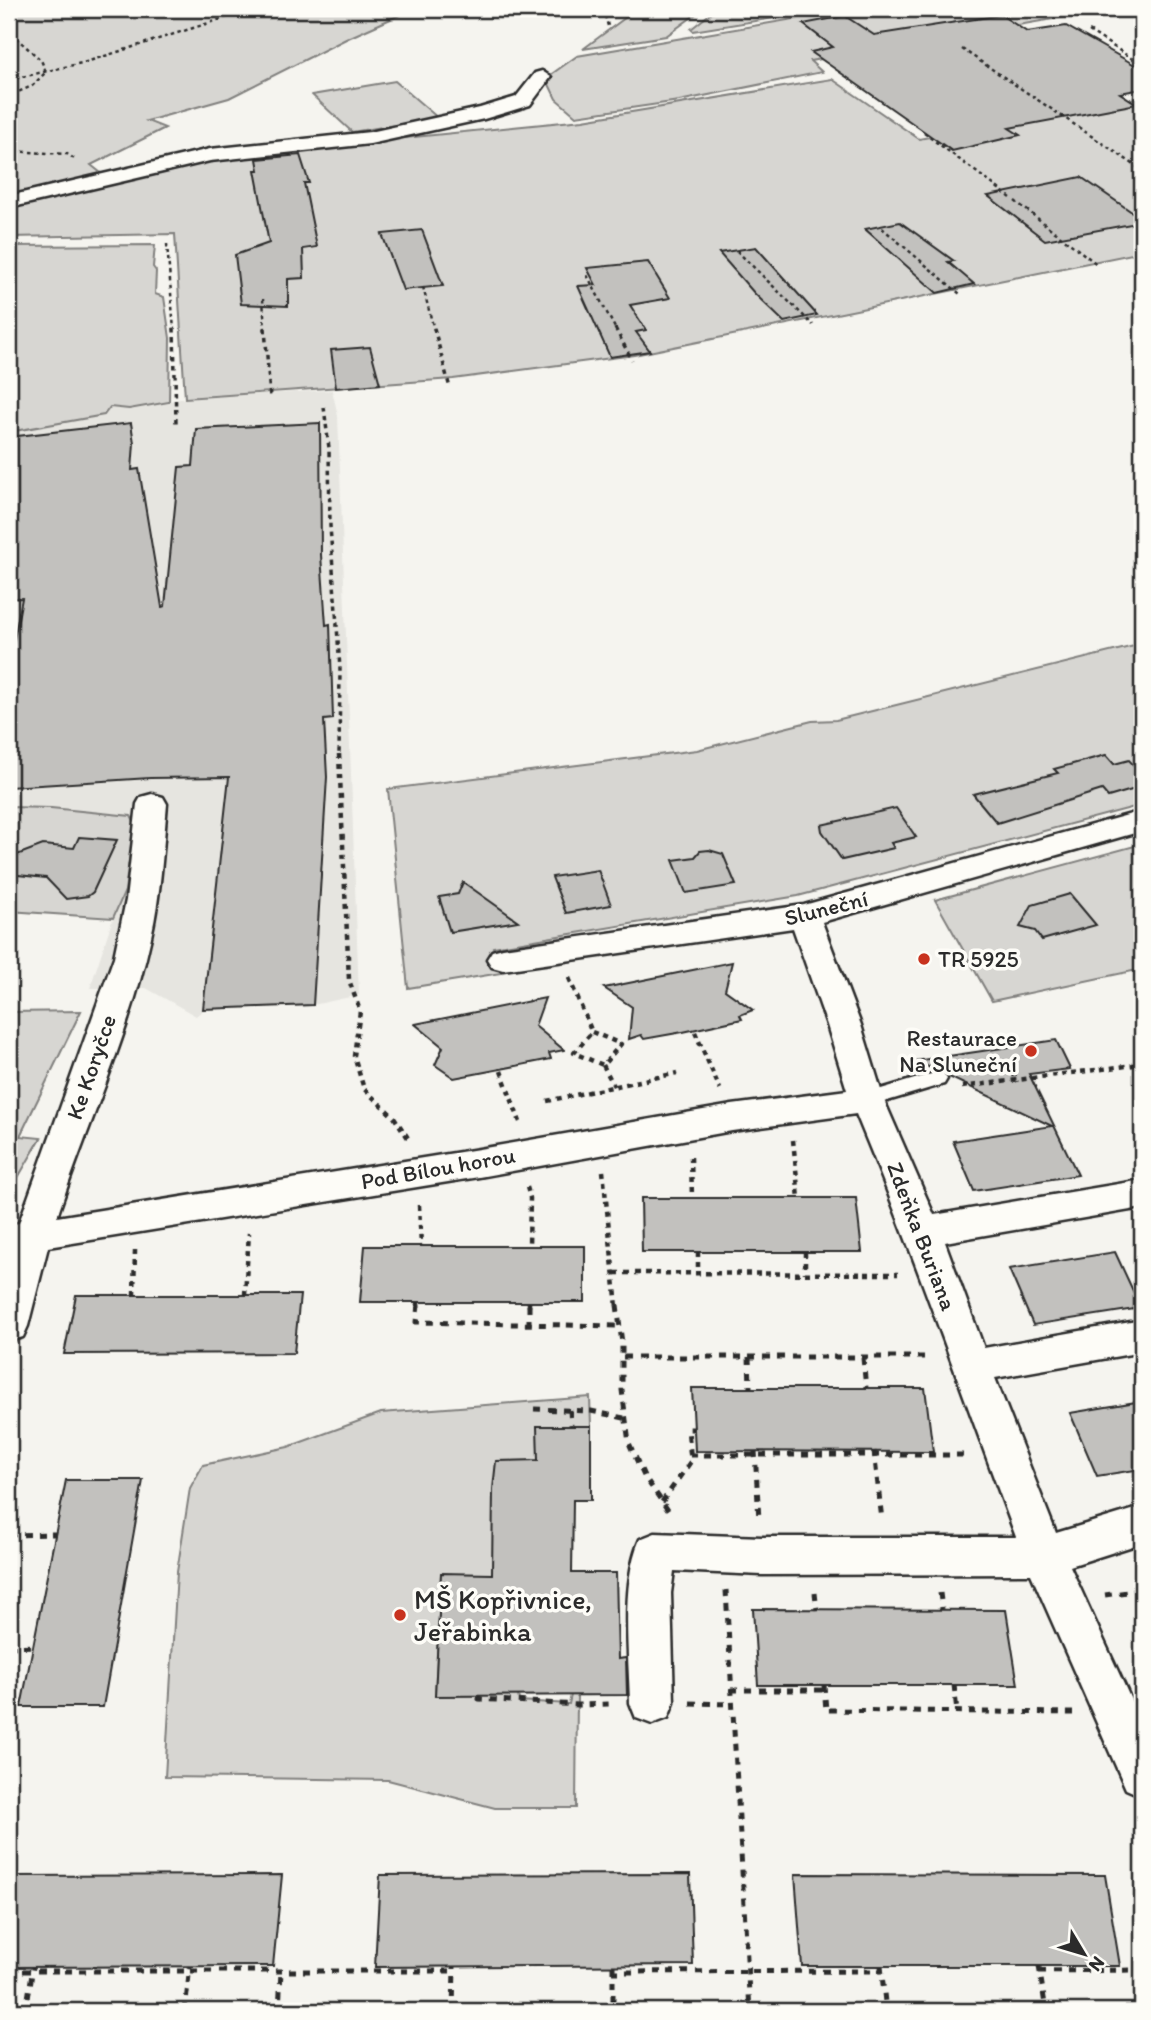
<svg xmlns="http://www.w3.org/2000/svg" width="1151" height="2020" viewBox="0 0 1151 2020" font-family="Itim,sans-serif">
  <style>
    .built { fill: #e6e5e0 }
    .green { fill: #d7d6d2; stroke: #81807e; stroke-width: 2 }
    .building { fill: #c2c1be; stroke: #2b2b2b; stroke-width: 2 }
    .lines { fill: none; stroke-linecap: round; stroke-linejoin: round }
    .lane-casing { stroke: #2b2b2b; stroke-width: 5 }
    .street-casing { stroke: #2b2b2b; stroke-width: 5 }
    .path-far3 { stroke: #2b2b2b; stroke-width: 2.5; stroke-dasharray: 3.5 3.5; stroke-linecap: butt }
    .path-far2 { stroke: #2b2b2b; stroke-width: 3.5; stroke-dasharray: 4.5 4.5; stroke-linecap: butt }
    .path-far1 { stroke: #2b2b2b; stroke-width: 4.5; stroke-dasharray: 5 5; stroke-linecap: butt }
    .path { stroke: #2b2b2b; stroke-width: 5; stroke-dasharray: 7 7; stroke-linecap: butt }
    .lane { fill: #fdfcf7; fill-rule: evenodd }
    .street { fill: #fdfcf7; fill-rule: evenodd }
    .poi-dot { fill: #c8321e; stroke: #fdfcf7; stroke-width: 2.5 }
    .labels { text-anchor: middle; stroke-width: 7; stroke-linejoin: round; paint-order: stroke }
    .street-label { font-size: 23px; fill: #2b2b2b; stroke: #fdfcf7 }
    .poi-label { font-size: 23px; fill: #2b2b2b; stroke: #fdfcf7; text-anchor: start }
    .near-poi-label { font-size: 28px; fill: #2b2b2b; stroke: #fdfcf7; text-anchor: start }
  </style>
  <rect width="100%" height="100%" fill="#f5f4ef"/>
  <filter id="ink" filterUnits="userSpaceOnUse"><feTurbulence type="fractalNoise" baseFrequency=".0143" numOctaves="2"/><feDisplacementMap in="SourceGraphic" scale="14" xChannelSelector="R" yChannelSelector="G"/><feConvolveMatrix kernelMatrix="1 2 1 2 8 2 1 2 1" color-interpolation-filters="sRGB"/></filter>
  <g filter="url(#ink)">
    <polygon class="built" points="332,390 338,416 359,995 313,1005 204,1009 196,1016 146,988 90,988 113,918 125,891 134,822 130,816 51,808 9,806 9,432 103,416 110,407 129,409 185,398"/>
    <g class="green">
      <polygon points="9,9 413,9 346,39 229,98 147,121 165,128 91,165 106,177 9,197"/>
      <polygon points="637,9 703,9 666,36 583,49"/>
      <polygon points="716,9 829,9 693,31 691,29"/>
      <polygon points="852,9 1111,9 810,61 822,72 679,101 576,116 556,99 546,78 577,56"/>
      <polygon points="832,79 919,139 1142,97 1142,252 634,355 453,379 185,398 175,234 9,237 9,204 68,194 225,156 583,120"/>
      <polygon points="395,81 438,118 352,132 312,95"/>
      <polygon points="155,245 153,267 156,271 155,294 164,297 170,338 169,402 129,409 110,407 104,415 9,432 9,246"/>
      <polygon points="1142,644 1142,805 798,896 493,947 501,973 408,988 388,789 697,750 812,721 836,720"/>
      <polygon points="9,807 51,808 131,816 134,822 125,891 113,918 9,911"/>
      <polygon points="1142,844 1142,969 992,1001 935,900"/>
      <polygon points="81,1011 20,1136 41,1138 9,1193 9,1012"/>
      <polygon points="590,1397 591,1426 538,1426 538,1460 492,1574 441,1574 435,1695 518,1695 519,1701 569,1704 571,1695 577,1695 576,1808 495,1808 388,1780 165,1777 177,1572 190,1488 203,1465 288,1447 381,1413"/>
    </g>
    <g class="building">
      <polygon points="1001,15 1027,32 1066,26 1142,69 1142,89 1120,93 1137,104 1009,128 1020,135 952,151 811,52 833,47 803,24 845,16 874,35"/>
      <polygon points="300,155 309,183 304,183 317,247 303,249 304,278 288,279 288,306 241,304 235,255 269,243 255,170 259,170 257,159"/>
      <polygon points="1081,177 1142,219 1142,222 1045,240 988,196"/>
      <polygon points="900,222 954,261 948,262 974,284 937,293 865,229"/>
      <polygon points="422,230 443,286 403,290 382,234"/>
      <polygon points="756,247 817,315 784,322 755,294 719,253"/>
      <polygon points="648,262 670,298 630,305 646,330 636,332 650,351 610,357 578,286 596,285 587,268"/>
      <polygon points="370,347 380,384 336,388 331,350"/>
      <polygon points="131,423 134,443 132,470 139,469 162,607 165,606 179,467 193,466 196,429 320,423 321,555 326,625 330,624 333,719 324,720 327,777 313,1005 203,1009 229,777 150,778 9,787 9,666 22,598 9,599 9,545 12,527 9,527 9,437"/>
      <polygon points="1106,755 1114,764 1129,760 1142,774 1142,787 1108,797 1102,790 997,823 973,794 1058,773 1054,769"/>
      <polygon points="896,808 916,837 891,843 894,848 842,860 822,831 821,825"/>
      <polygon points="79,837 117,840 93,892 88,896 66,899 46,878 9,874 9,858 43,845 74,848"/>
      <polygon points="709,850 723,854 736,885 686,893 673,860 695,857 700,851"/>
      <polygon points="598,870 611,905 566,913 552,877"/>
      <polygon points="463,882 518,921 450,932 439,897 458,894"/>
      <polygon points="1070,894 1096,925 1042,940 1035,931 1020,927 1032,905"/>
      <polygon points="732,962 725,990 753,1010 740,1015 742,1019 683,1032 644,1039 641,1035 629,1039 632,1007 604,988"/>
      <polygon points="545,998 535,1026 564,1050 549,1053 551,1059 511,1067 454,1078 435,1065 443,1047 415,1024"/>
      <polygon points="1056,1040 1070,1069 1029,1074 1078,1175 974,1191 953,1141 1052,1126 949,1077 945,1072 935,1070 915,1061"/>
      <polygon points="641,1198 856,1198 862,1252 642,1252"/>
      <polygon points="365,1246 585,1246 585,1302 360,1302"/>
      <polygon points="1115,1252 1141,1308 1033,1325 1009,1269"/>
      <polygon points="76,1295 300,1295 294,1353 64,1354"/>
      <polygon points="692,1388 925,1388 933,1452 695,1451"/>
      <polygon points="1142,1401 1142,1469 1097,1476 1070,1413"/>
      <polygon points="537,1426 591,1426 591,1500 573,1500 572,1573 616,1573 618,1659 626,1658 627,1695 435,1696 441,1573 492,1574 493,1489 496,1461 538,1460"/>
      <polygon points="66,1480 143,1480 103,1707 21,1707"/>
      <polygon points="753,1609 1006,1610 1018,1685 758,1685"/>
      <polygon points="690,1874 693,1965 375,1967 380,1875"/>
      <polygon points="795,1874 1105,1875 1120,1966 802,1966"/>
      <polygon points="282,1875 273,1966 9,1967 9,1876"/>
    </g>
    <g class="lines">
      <g class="lane-casing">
        <polygon id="lane" points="938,1072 944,1074 947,1079 944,1084 867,1107 861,1105 858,1100 861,1095"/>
      </g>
      <g class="street-casing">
        <g id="street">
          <polygon points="542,71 551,77 530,105 484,119 370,144 210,161 9,208 9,196 210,149 370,132 480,108 516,97 535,73"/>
          <path d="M152 794 163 797 167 804C163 848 161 893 151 937 130 1033 88 1124 57 1217L479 1149 732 1105 847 1090 827 1025 793 928 503 970 492 967 487 959 492 951 503 948 804 905 1142 811V831L822 922 861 1025 884 1100 934 1215 1142 1180V1208L945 1242 984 1348 1142 1320V1352L995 1378 1056 1533 1142 1507V1543L1070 1566 1142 1724V1796L1126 1789 1031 1574 762 1575 674 1571 671 1593 674 1703 668 1718 652 1724 636 1718 630 1703C629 1654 620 1583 640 1539L655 1533 762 1537H1016C963 1396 914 1253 856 1114L732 1131 479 1177 48 1247 28 1326 23 1337 9 1341V1225L19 1223 114 957 126 900 137 804 141 797Z"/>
        </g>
      </g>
      <g class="path-far3">
        <polyline points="603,9 608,26"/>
        <polyline points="9,18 15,37 41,60 46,72 32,86 9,96"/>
        <polyline points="1089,31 1142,65"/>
        <polyline points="962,49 1142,170"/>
        <polyline points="9,80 86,62 253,9"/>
        <polyline points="924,133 1011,198"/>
        <polyline points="9,151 67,154 76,160"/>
        <polyline points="1015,201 1098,265"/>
        <polyline points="882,228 960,294"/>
        <polyline points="167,244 174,330"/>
        <polyline points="737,251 813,325"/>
        <polyline points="587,275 616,330"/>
        <polyline points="423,287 434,330"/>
        <polyline points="263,299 265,330"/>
      </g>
      <g class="path-far2">
        <polyline points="174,328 176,424"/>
        <polyline points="265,328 270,398"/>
        <polyline points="434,328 450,388"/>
        <polyline points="615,328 632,360"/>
        <polyline points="324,407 329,448 330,526 340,669 339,756"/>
      </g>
      <g class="path-far1">
        <polyline points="339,754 349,980 360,1011 354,1056 364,1089 394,1117 410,1141"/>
        <polyline points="569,978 592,1032"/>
        <polygon points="592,1032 621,1044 603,1065 574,1053"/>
        <polyline points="695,1032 720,1089"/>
        <polyline points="603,1065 614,1086"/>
        <polyline points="501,1071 520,1122"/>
        <polyline points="1013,1072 1017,1082"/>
        <polyline points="962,1087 1142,1064"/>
        <polyline points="547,1101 677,1073"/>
        <polyline points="793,1140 799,1198"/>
        <polyline points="691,1157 692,1198"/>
        <polyline points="603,1171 617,1307"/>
        <polyline points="527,1187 530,1198 529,1246"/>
        <polyline points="419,1205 421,1246"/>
        <polyline points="698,1252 698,1272"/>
        <polyline points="805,1252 805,1273"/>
        <polyline points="615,1273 898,1274"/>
        <polyline points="134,1295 135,1250"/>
        <polyline points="245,1295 249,1233"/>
        <polyline points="529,1303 529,1307"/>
        <polyline points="418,1307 418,1303"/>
      </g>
      <g class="path">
        <polyline points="418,1305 416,1322 618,1326"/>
        <polyline points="529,1305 529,1325"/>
        <polyline points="617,1305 622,1343 622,1390 629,1443 644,1476 672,1516"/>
        <polyline points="623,1357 930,1357"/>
        <polyline points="749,1357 750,1388"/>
        <polyline points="863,1358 866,1388"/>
        <polyline points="534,1409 591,1411 624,1418"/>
        <polyline points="570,1410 571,1425"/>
        <polyline points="755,1451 759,1520"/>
        <polyline points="874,1451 882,1520"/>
        <polyline points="690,1455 964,1455"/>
        <polyline points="662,1502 691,1461 688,1429 694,1429"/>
        <polyline points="9,1535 55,1534"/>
        <polyline points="726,1590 750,2011"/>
        <polyline points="815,1593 817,1610"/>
        <polyline points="940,1593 942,1609"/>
        <polyline points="1105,1595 1142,1590"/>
        <polyline points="9,1647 34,1646"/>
        <polyline points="824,1685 826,1710 1073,1713"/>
        <polyline points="954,1685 957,1711"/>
        <polyline points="731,1690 824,1690"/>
        <polyline points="480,1696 479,1699 578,1705 611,1704"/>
        <polyline points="690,1703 731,1704"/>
        <polyline points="613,1966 613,2011"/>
        <polyline points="881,1966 886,2011"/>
        <polyline points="1039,1966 1046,2011"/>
        <polyline points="9,1971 454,1971"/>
        <polyline points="1039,1971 1142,1970"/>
        <polyline points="612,1972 882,1971"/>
        <polyline points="26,2011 33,1967"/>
        <polyline points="185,2011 190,1966"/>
        <polyline points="279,2011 281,1971"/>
        <polyline points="453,2011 454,1966"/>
      </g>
      <use href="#lane" class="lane"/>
      <use href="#street" class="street"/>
    </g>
  </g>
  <g class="poi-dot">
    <circle cx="924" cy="959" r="7"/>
    <circle cx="1031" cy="1051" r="7"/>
    <circle cx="400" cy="1615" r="7"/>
  </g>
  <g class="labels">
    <g class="street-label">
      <text transform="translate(826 908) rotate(-14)" y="8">Sluneční</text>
      <text transform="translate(91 1067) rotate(-71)" y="8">Ke Koryčce</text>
      <text transform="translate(438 1168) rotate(-10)" y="8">Pod Bílou horou</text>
      <text transform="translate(922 1236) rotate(69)" y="8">Zdeňka Buriana</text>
    </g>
    <g class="poi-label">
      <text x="938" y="967">TR 5925</text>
      <text x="1017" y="1046" text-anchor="end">Restaurace<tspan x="1017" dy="26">Na Sluneční</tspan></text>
    </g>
    <g class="near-poi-label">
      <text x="414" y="1609">MŠ Kopřivnice,<tspan x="414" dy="32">Jeřabinka</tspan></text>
    </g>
  </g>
  <rect width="1151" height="2020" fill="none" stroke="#fdfcf7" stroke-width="35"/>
  <rect x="18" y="18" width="1116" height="1985" fill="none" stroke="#2b2b2b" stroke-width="2.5" filter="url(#ink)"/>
  <g transform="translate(1084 1954) rotate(128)" stroke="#fdfcf7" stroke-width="5" paint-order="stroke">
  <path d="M0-5L12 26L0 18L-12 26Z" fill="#2b2b2b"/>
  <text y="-10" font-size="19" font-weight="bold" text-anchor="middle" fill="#2b2b2b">N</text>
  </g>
</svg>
